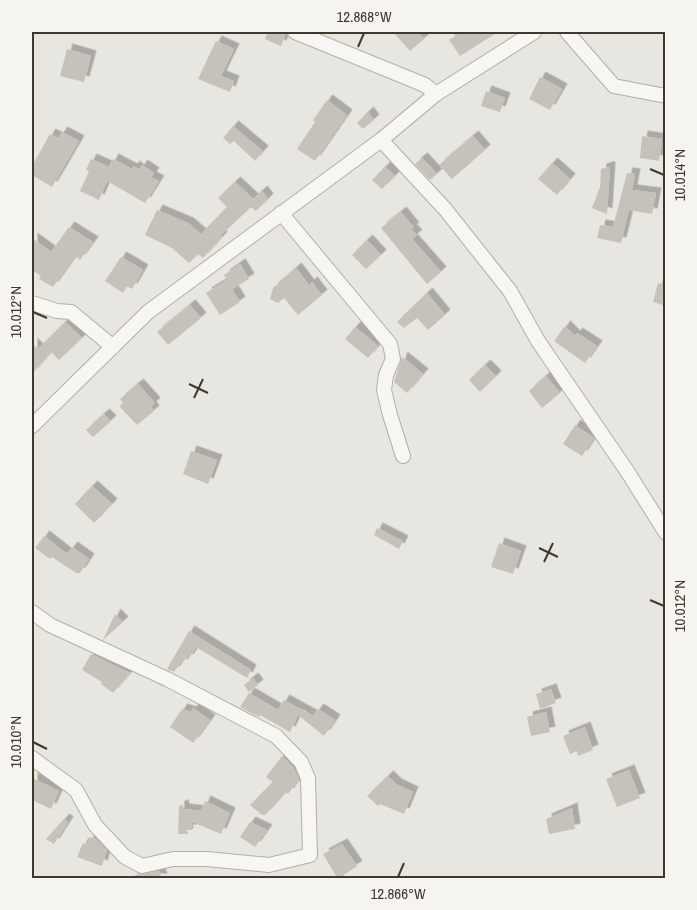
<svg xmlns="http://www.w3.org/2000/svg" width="697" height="910" viewBox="0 0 697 910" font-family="'Archivo Narrow',sans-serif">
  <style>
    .building { fill: #c4c2b9; filter: url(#shadow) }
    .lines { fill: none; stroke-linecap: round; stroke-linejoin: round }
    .street-casing { stroke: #b2afa7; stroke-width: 16 }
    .street { stroke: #f7f6f3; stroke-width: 14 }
    .ticks { fill: none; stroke: #3e3a2b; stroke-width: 2 }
    .neatline { fill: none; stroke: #3e3a2b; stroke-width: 2 }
    .ticks-label { font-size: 15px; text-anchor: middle; fill: #3e3a2b }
  </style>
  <defs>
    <filter id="shadow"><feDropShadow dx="5.5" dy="-5.5" stdDeviation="0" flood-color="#0004"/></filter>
  </defs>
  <rect width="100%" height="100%" fill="#e8e6e1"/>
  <g class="building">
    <polygon points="268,32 286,32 281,46 265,39"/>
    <polygon points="393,32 418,32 424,39 410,51"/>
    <polygon points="462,32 498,32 460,56 449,40"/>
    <polygon points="216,41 234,49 221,76 234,81 230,92 198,79"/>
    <polygon points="67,49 91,56 84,82 60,76"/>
    <polygon points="540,77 562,89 550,110 529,99"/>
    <polygon points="486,91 505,98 500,112 481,106"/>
    <polygon points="327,100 347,115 315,161 297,149 315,122 313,120"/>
    <polygon points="368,112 374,120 363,129 357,123"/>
    <polygon points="233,126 263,151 255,161 234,141 230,144 223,138"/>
    <polygon points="62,132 79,141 52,187 32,175 32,166 50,134 58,138"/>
    <polygon points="473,136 485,150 452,179 439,165"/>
    <polygon points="642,136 662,139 659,161 640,158"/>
    <polygon points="422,158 437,174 430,180 415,164"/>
    <polygon points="91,159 109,167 113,159 132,169 134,166 139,170 142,165 154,173 151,177 159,181 145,203 107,181 99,200 80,191 89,171 86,170"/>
    <polygon points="552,163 570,179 557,195 538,179"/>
    <polygon points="385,167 395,176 382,189 372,180"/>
    <polygon points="608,167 610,167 607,214 592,208 600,187 601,169"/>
    <polygon points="627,173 635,174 632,190 656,193 652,214 629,210 621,243 597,238 600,225 613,227"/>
    <polygon points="235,182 253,199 262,191 268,199 256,211 251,207 221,235 222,237 203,258 198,254 189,263 172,248 145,235 157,210 188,223 201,234 227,207 218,198"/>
    <polygon points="401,212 414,228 411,229 417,235 412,239 441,272 427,284 381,228"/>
    <polygon points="69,227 93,242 80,260 75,256 53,287 39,279 41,276 32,270 32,238 51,252"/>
    <polygon points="367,240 381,255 366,269 352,255"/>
    <polygon points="121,257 143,270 132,289 127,286 123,293 105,281"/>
    <polygon points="240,264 249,279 232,289 240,302 220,315 206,293 227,280 224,275"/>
    <polygon points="296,268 309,285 312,282 322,295 298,315 284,298 278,303 270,299 273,288"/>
    <polygon points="658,283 666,285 666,306 653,302"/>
    <polygon points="427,293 445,315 428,330 417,318 404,328 397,322"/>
    <polygon points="190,305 201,318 168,345 157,332"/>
    <polygon points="65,322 82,338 59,360 51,352 32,374 32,343 38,349"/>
    <polygon points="565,326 575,336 577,333 597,346 585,363 554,341"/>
    <polygon points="355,327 378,346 368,358 345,339"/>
    <polygon points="402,357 423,374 407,393 394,382"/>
    <polygon points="485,365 496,376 480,392 469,380"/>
    <polygon points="546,376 560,393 542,408 529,391"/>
    <polygon points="138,384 155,403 151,407 154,411 137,425 119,406 123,403 120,399"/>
    <polygon points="104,414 111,421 93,437 86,430"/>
    <polygon points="575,425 594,438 582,456 563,444"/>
    <polygon points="191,451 217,460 208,484 183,474"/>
    <polygon points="92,486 112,504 94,523 75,504"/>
    <polygon points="377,528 403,541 399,549 374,535"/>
    <polygon points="44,536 67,554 72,547 89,559 80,573 76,573 52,557 50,559 35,548"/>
    <polygon points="499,543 521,551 513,574 491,567"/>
    <polygon points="115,614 123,622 103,640"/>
    <polygon points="189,631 251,670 247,678 196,647 188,660 184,658 174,672 167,669"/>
    <polygon points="91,654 130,673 113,693 101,684 102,682 82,670"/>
    <polygon points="253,678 258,685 249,692 244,685"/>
    <polygon points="551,689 556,703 540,709 536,694"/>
    <polygon points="249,693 278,710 284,700 313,716 318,709 335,720 324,736 298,715 290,732 260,715 259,717 240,707"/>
    <polygon points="193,708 210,720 193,743 170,727 182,709 191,712"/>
    <polygon points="546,712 550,732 531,736 527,717"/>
    <polygon points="585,727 593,750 578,756 577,751 570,754 563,736"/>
    <polygon points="282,756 293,767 299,779 288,794 286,792 265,815 262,815 250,805 273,782 266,777"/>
    <polygon points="629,770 640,798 617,807 606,779"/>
    <polygon points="388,776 396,784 413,792 404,814 380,804 378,806 367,796"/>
    <polygon points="32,778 59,791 51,809 32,800"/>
    <polygon points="205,801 230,813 221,834 192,822 192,830 187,830 188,834 178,834 179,806 183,805 184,809 201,811"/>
    <polygon points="572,808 575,829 549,834 546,819"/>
    <polygon points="64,819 68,822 54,844 46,839"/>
    <polygon points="250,822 267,830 255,847 240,837"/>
    <polygon points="90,837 96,839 107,850 102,866 77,857 83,843 87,845"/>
    <polygon points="342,844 357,866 338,879 323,854"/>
    <polygon points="159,871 162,879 132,879 131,877 139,874"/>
  </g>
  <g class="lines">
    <g class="street-casing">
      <g id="street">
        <polyline points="295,32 425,85 436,94"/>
        <polyline points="567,32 614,86 666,96"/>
        <polyline points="381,140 445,209 510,291 538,341 627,471 666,533"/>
        <polyline points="281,213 390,344 393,359 386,375 384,390 390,415 403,456"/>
        <polyline points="32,303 57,311 71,312 113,347"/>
        <polyline points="32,426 148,312 381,140 436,94 534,32"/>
        <polyline points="32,612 50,625 167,679 276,736 301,762 308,778 310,855 269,865 207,859 173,859 142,866 125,857 95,825 76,790 32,758"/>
      </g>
    </g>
    <use href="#street" class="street"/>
  </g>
  <path class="ticks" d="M358 47 364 33M650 169 664 175M33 312 47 318M189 384 208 393M194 398 203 379M539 548 558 557M544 562 553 543M650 600 664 606M33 742 47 749M398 877 404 863"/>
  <rect width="697" height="910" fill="none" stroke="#f6f4f0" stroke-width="66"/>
  <rect x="33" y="33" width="631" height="844" class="neatline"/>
  <g class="ticks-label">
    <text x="364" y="22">12.868°W</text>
    <text transform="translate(680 175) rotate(-90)" y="5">10.014°N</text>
    <text transform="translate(16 312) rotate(-90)" y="5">10.012°N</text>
    <text transform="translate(680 606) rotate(-90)" y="5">10.012°N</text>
    <text transform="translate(16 742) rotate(-90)" y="5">10.010°N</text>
    <text x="398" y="899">12.866°W</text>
  </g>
</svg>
